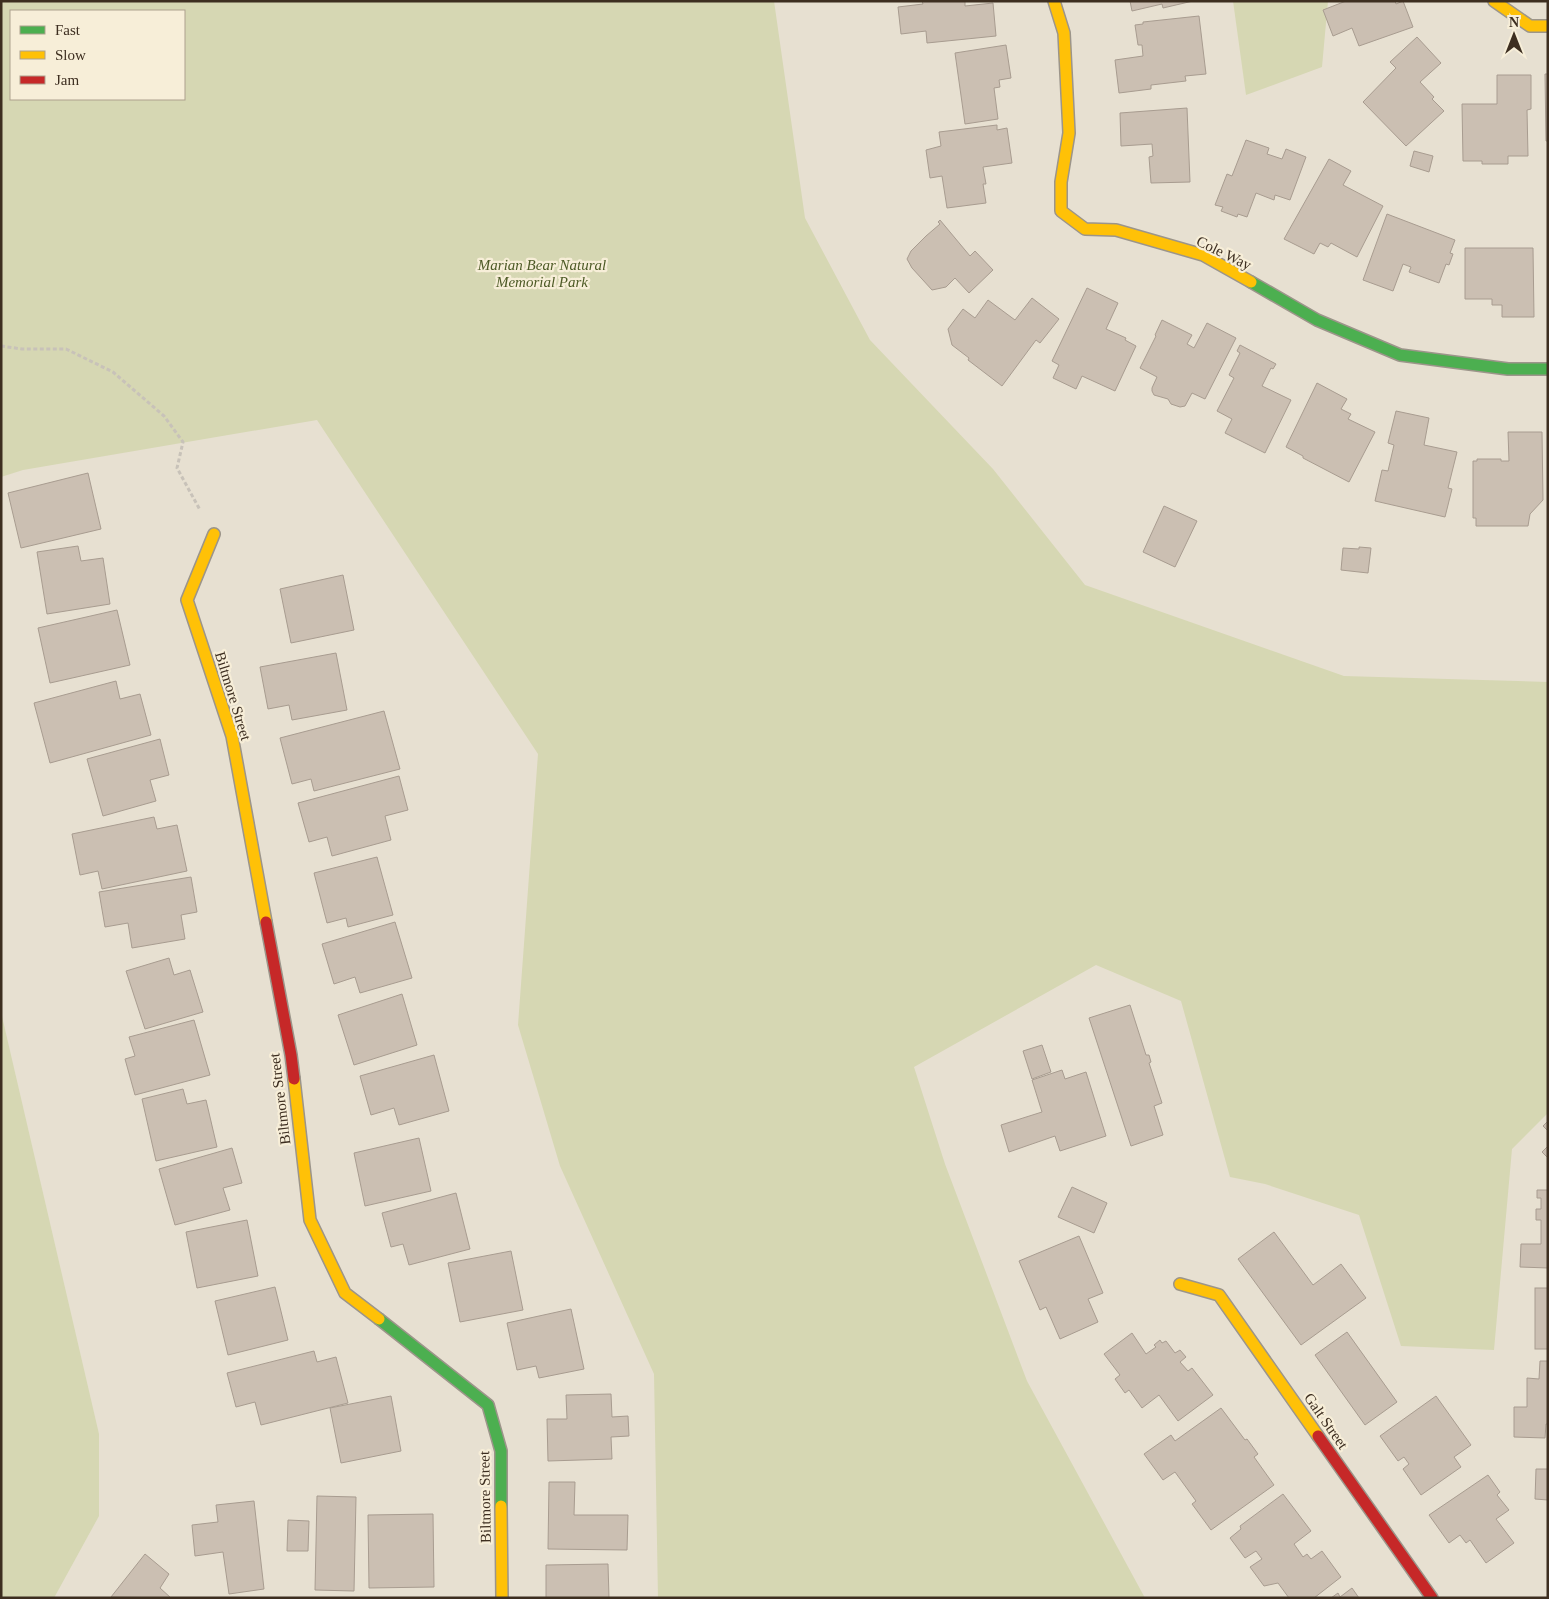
<svg xmlns="http://www.w3.org/2000/svg" width="1549" height="1599" viewBox="0 0 1549 1599" font-family="'Times New Roman',serif">
  <style>
    .green { fill: #d6d7b3; fill-rule: evenodd }
    .building { fill: #cbbfb2; stroke: #a89c90 }
    .lines { fill: none; stroke-linecap: round; stroke-linejoin: round }
    .fast-casing { stroke: #9c958a; stroke-width: 14 }
    .slow-casing { stroke: #9c958a; stroke-width: 14 }
    .jam-casing { stroke: #9c958a; stroke-width: 14 }
    .path { stroke: #c8c2b9; stroke-width: 3; stroke-dasharray: 4 2.5; stroke-linecap: butt }
    .fast { stroke: #4caf50; stroke-width: 11 }
    .slow { stroke: #ffc107; stroke-width: 11 }
    .jam { stroke: #c62828; stroke-width: 11 }
    .labels { text-anchor: middle; stroke-width: 4.5; stroke-linejoin: round; paint-order: stroke }
    .street-label { font-size: 15px; fill: #3d2e20; stroke: #f7eed8 }
    .park-label { font-size: 15px; font-style: italic; fill: #4d5a26; stroke: #f7eed8 }
  </style>
  <rect width="100%" height="100%" fill="#e7e0d1"/>
  <g class="green">
    <path d="M1 1H774L805 218 870 340 993 469 1085 585 1344 676 1548 682V1113L1512 1149 1494 1350 1401 1346 1359 1215 1265 1184 1230 1177 1181 1001 1096 965 914 1067 945 1164 1027 1381 1145 1598H658L654 1374 560 1166 518 1025 538 754 317 420 23 470 1 477ZM11 11H184V99H11Z"/>
    <polygon points="1233,1 1328,1 1322,67 1246,95"/>
    <polygon points="1,1012 99,1434 99,1516 54,1598 1,1598"/>
  </g>
  <g class="building">
    <polygon points="922,1 965,1 965,6 993,3 996,36 927,43 926,31 901,34 898,7 923,4"/>
    <polygon points="1130,1 1193,1 1163,8 1162,4 1132,11"/>
    <polygon points="1346,1 1395,1 1396,4 1403,1 1413,27 1359,46 1352,28 1333,36 1323,10"/>
    <polygon points="1199,16 1206,74 1185,76 1186,81 1151,85 1151,89 1119,93 1115,60 1143,56 1142,45 1138,45 1135,25 1143,24 1143,22"/>
    <polygon points="1417,37 1441,63 1420,82 1434,97 1432,99 1444,111 1406,146 1363,102 1396,68 1390,62"/>
    <polygon points="1006,45 1011,78 999,80 1000,87 994,88 998,119 965,124 955,53"/>
    <polygon points="1545,74 1548,74 1548,141 1546,141"/>
    <polygon points="1497,75 1531,75 1531,109 1527,110 1528,156 1508,156 1508,164 1482,164 1482,161 1463,161 1462,104 1497,104"/>
    <polygon points="1187,108 1190,182 1151,183 1149,157 1153,156 1152,144 1121,146 1120,113"/>
    <polygon points="997,125 997,130 1007,128 1012,163 983,167 986,184 983,184 986,203 947,208 942,176 930,178 926,150 941,146 939,132"/>
    <polygon points="1246,140 1269,148 1267,154 1282,159 1286,149 1306,157 1290,200 1275,195 1274,200 1256,193 1247,217 1238,214 1237,217 1221,211 1223,207 1215,205 1227,174 1232,176"/>
    <polygon points="1414,151 1433,156 1429,172 1410,166"/>
    <polygon points="1329,159 1351,171 1343,185 1383,206 1357,257 1331,243 1328,247 1320,243 1314,254 1284,239"/>
    <polygon points="1387,214 1455,240 1450,253 1453,254 1449,265 1446,264 1439,283 1409,272 1411,267 1403,264 1393,291 1363,280"/>
    <polygon points="940,220 970,256 975,251 993,270 969,293 955,278 946,287 932,290 912,268 907,259 911,251 926,236 940,224 938,222"/>
    <polygon points="1465,248 1533,248 1534,317 1502,317 1502,305 1492,305 1492,299 1465,299"/>
    <polygon points="1087,288 1118,303 1106,329 1126,338 1125,340 1136,346 1115,391 1082,376 1076,389 1053,378 1059,365 1052,361"/>
    <polygon points="1032,298 1059,319 1040,343 1036,340 1002,386 968,360 969,358 952,345 948,329 963,309 975,318 988,300 1015,320"/>
    <polygon points="1162,320 1192,335 1187,344 1194,348 1207,323 1236,338 1205,399 1192,393 1185,406 1180,407 1171,404 1168,399 1154,395 1152,391 1152,388 1157,377 1140,368 1156,336 1155,335"/>
    <polygon points="1240,345 1276,364 1273,369 1271,368 1262,386 1291,400 1265,453 1225,433 1232,419 1217,411 1234,378 1229,375 1240,353 1237,351"/>
    <polygon points="1317,383 1347,399 1341,409 1351,414 1348,419 1375,432 1349,482 1303,458 1303,456 1286,447"/>
    <polygon points="1396,411 1429,418 1424,445 1457,452 1448,488 1452,489 1445,517 1375,501 1382,470 1388,471 1394,445 1388,443"/>
    <polygon points="1508,432 1542,432 1543,500 1530,514 1528,526 1476,526 1476,518 1473,518 1473,461 1477,461 1477,459 1501,459 1501,461 1509,461"/>
    <polygon points="88,473 101,529 21,548 8,493"/>
    <polygon points="1164,506 1197,521 1175,567 1143,552"/>
    <polygon points="78,546 81,561 103,558 110,604 47,614 37,552"/>
    <polygon points="1359,547 1371,548 1368,573 1341,570 1343,548 1359,549"/>
    <polygon points="343,575 354,630 291,643 280,589"/>
    <polygon points="117,610 130,665 50,683 38,628"/>
    <polygon points="336,653 347,710 292,720 289,705 268,709 260,667"/>
    <polygon points="116,681 120,699 140,694 151,735 50,763 34,703"/>
    <polygon points="384,711 400,769 314,791 311,779 292,784 280,738"/>
    <polygon points="160,739 169,775 150,780 156,801 103,816 87,759"/>
    <polygon points="399,776 408,810 385,816 391,840 332,856 327,837 309,842 298,803"/>
    <polygon points="154,817 157,829 177,825 187,871 102,889 98,871 80,875 72,834"/>
    <polygon points="377,857 393,915 348,927 346,918 327,923 314,873"/>
    <polygon points="191,877 197,912 181,915 185,939 132,948 128,923 105,927 99,892"/>
    <polygon points="395,922 412,978 360,993 355,977 334,984 322,944"/>
    <polygon points="169,958 174,975 190,970 203,1012 145,1029 126,971"/>
    <polygon points="402,994 417,1045 354,1065 338,1015"/>
    <polygon points="1130,1005 1146,1055 1149,1055 1151,1062 1149,1063 1162,1103 1154,1106 1163,1135 1131,1146 1089,1018"/>
    <polygon points="194,1020 210,1075 135,1095 125,1059 135,1056 129,1037"/>
    <polygon points="1042,1045 1051,1072 1032,1079 1023,1051"/>
    <polygon points="434,1055 449,1111 399,1125 394,1108 371,1115 360,1076"/>
    <polygon points="1062,1070 1065,1079 1086,1072 1106,1136 1060,1151 1055,1136 1009,1152 1001,1125 1042,1112 1032,1080"/>
    <polygon points="183,1089 187,1104 206,1100 217,1147 156,1161 142,1099"/>
    <polygon points="1548,1121 1548,1131 1543,1126"/>
    <polygon points="419,1138 431,1191 365,1206 354,1153"/>
    <polygon points="1548,1146 1548,1158 1542,1152"/>
    <polygon points="232,1148 242,1183 223,1188 230,1210 175,1225 159,1169"/>
    <polygon points="1072,1187 1107,1203 1094,1233 1058,1217"/>
    <polygon points="1537,1190 1548,1190 1548,1268 1520,1267 1521,1244 1541,1244 1541,1220 1536,1220 1536,1209 1541,1209 1541,1198 1537,1198"/>
    <polygon points="456,1193 470,1249 409,1265 403,1244 391,1247 382,1213"/>
    <polygon points="247,1220 258,1276 197,1288 186,1232"/>
    <polygon points="1274,1232 1313,1285 1341,1264 1366,1298 1301,1345 1238,1259"/>
    <polygon points="1079,1236 1103,1293 1088,1299 1098,1322 1060,1339 1046,1307 1040,1310 1019,1261"/>
    <polygon points="511,1251 523,1310 460,1322 448,1263"/>
    <polygon points="275,1287 288,1340 228,1355 215,1301"/>
    <rect x="1535" y="1288" width="13" height="61"/>
    <polygon points="571,1309 584,1369 539,1378 536,1366 517,1370 507,1323"/>
    <polygon points="1347,1332 1397,1402 1365,1425 1315,1355"/>
    <polygon points="1132,1333 1146,1354 1156,1347 1154,1345 1160,1340 1162,1343 1166,1341 1175,1353 1180,1350 1186,1357 1180,1362 1188,1371 1192,1368 1213,1395 1178,1421 1159,1395 1142,1408 1129,1390 1125,1393 1115,1379 1120,1375 1104,1354"/>
    <polygon points="314,1351 317,1362 336,1357 348,1403 261,1425 255,1402 236,1407 227,1373"/>
    <polygon points="1540,1361 1548,1361 1548,1424 1546,1424 1545,1438 1514,1437 1514,1407 1527,1407 1527,1378 1539,1379"/>
    <polygon points="611,1394 612,1417 628,1416 629,1436 611,1437 612,1459 548,1461 547,1419 567,1419 566,1395"/>
    <polygon points="391,1396 401,1451 341,1463 330,1408"/>
    <polygon points="1436,1396 1471,1445 1454,1457 1461,1467 1421,1495 1403,1469 1409,1464 1404,1457 1398,1461 1380,1436"/>
    <polygon points="1221,1408 1245,1440 1247,1439 1258,1454 1254,1457 1274,1485 1211,1530 1192,1504 1196,1501 1175,1472 1163,1480 1144,1454 1171,1435 1175,1441"/>
    <polygon points="1548,1461 1548,1500 1535,1499 1536,1469 1548,1469"/>
    <polygon points="1488,1475 1500,1492 1497,1495 1509,1510 1496,1519 1514,1543 1486,1563 1470,1540 1466,1543 1460,1535 1449,1543 1429,1515"/>
    <polygon points="549,1482 575,1482 574,1515 628,1515 627,1550 548,1549"/>
    <polygon points="1283,1494 1311,1531 1294,1544 1303,1557 1307,1554 1311,1559 1322,1551 1341,1577 1314,1598 1289,1598 1278,1583 1264,1586 1250,1567 1262,1559 1256,1551 1245,1558 1230,1538 1241,1529 1240,1526"/>
    <polygon points="317,1496 356,1497 354,1591 315,1590"/>
    <polygon points="254,1501 264,1589 229,1594 223,1552 195,1556 192,1525 218,1522 216,1505"/>
    <polygon points="433,1514 434,1587 369,1588 368,1515"/>
    <polygon points="288,1520 309,1521 308,1551 287,1551"/>
    <polygon points="145,1554 169,1574 160,1588 171,1598 111,1597"/>
    <polygon points="608,1564 609,1598 546,1598 546,1565"/>
    <polygon points="1352,1588 1359,1598 1331,1598 1338,1593 1340,1597"/>
  </g>
  <g class="lines">
    <g class="fast-casing">
      <g id="fast">
        <polyline points="1251,282 1317,320 1400,355 1508,369 1548,369"/>
        <polyline points="379,1319 488,1405 501,1451 501,1506"/>
      </g>
    </g>
    <g class="slow-casing">
      <g id="slow">
        <polyline points="1054,1 1064,33 1069,133 1061,182 1061,211 1085,229 1116,230 1203,255 1251,282"/>
        <polyline points="1494,1 1530,26 1548,26"/>
        <polyline points="214,534 187,600 232,736 266,922"/>
        <polyline points="294,1079 310,1220 345,1293 379,1319"/>
        <polyline points="1180,1284 1219,1295 1318,1436"/>
        <polyline points="501,1506 502,1598"/>
      </g>
    </g>
    <g class="jam-casing">
      <g id="jam">
        <polyline points="266,922 291,1055 294,1079"/>
        <polyline points="1318,1436 1432,1598"/>
      </g>
    </g>
    <polyline class="path" points="1,346 22,349 66,349 113,372 164,416 183,442 177,468 200,510"/>
    <use href="#fast" class="fast"/>
    <use href="#slow" class="slow"/>
    <use href="#jam" class="jam"/>
  </g>
  <g class="labels">
    <g class="street-label">
      <text transform="translate(1224 253) rotate(26)" y="5">Cole Way</text>
      <text transform="translate(233 696) rotate(73)" y="5">Biltmore Street</text>
      <text transform="translate(280 1099) rotate(-97)" y="5">Biltmore Street</text>
      <text transform="translate(1326 1421) rotate(55)" y="5">Galt Street</text>
      <text transform="translate(485 1497) rotate(-91)" y="5">Biltmore Street</text>
    </g>
    <g class="park-label">
      <text x="542" y="270">Marian Bear Natural<tspan x="542" dy="17">Memorial Park</tspan></text>
    </g>
  </g>
  <rect width="1549" height="1599" fill="none" stroke="#3d2e20" stroke-width="5"/>
  <rect x="10" y="10" width="175" height="90" fill="#f7eed8" stroke="#ada18e"/>
  <rect x="20" y="26" width="25" height="8" fill="#4caf50" stroke="#ada18e"/>
  <text x="55" y="35" font-size="15" fill="#3d2e20">Fast</text>
  <rect x="20" y="51" width="25" height="8" fill="#ffc107" stroke="#ada18e"/>
  <text x="55" y="60" font-size="15" fill="#3d2e20">Slow</text>
  <rect x="20" y="76" width="25" height="8" fill="#c62828" stroke="#ada18e"/>
  <text x="55" y="85" font-size="15" fill="#3d2e20">Jam</text>
  <g transform="translate(1514 35)" stroke="#f7eed8" stroke-width="4" paint-order="stroke">
  <path d="M0-4L9 19L0 12L-9 19Z" fill="#3d2e20"/>
  <text y="-8" font-size="14" font-weight="bold" text-anchor="middle" fill="#3d2e20">N</text>
  </g>
</svg>
